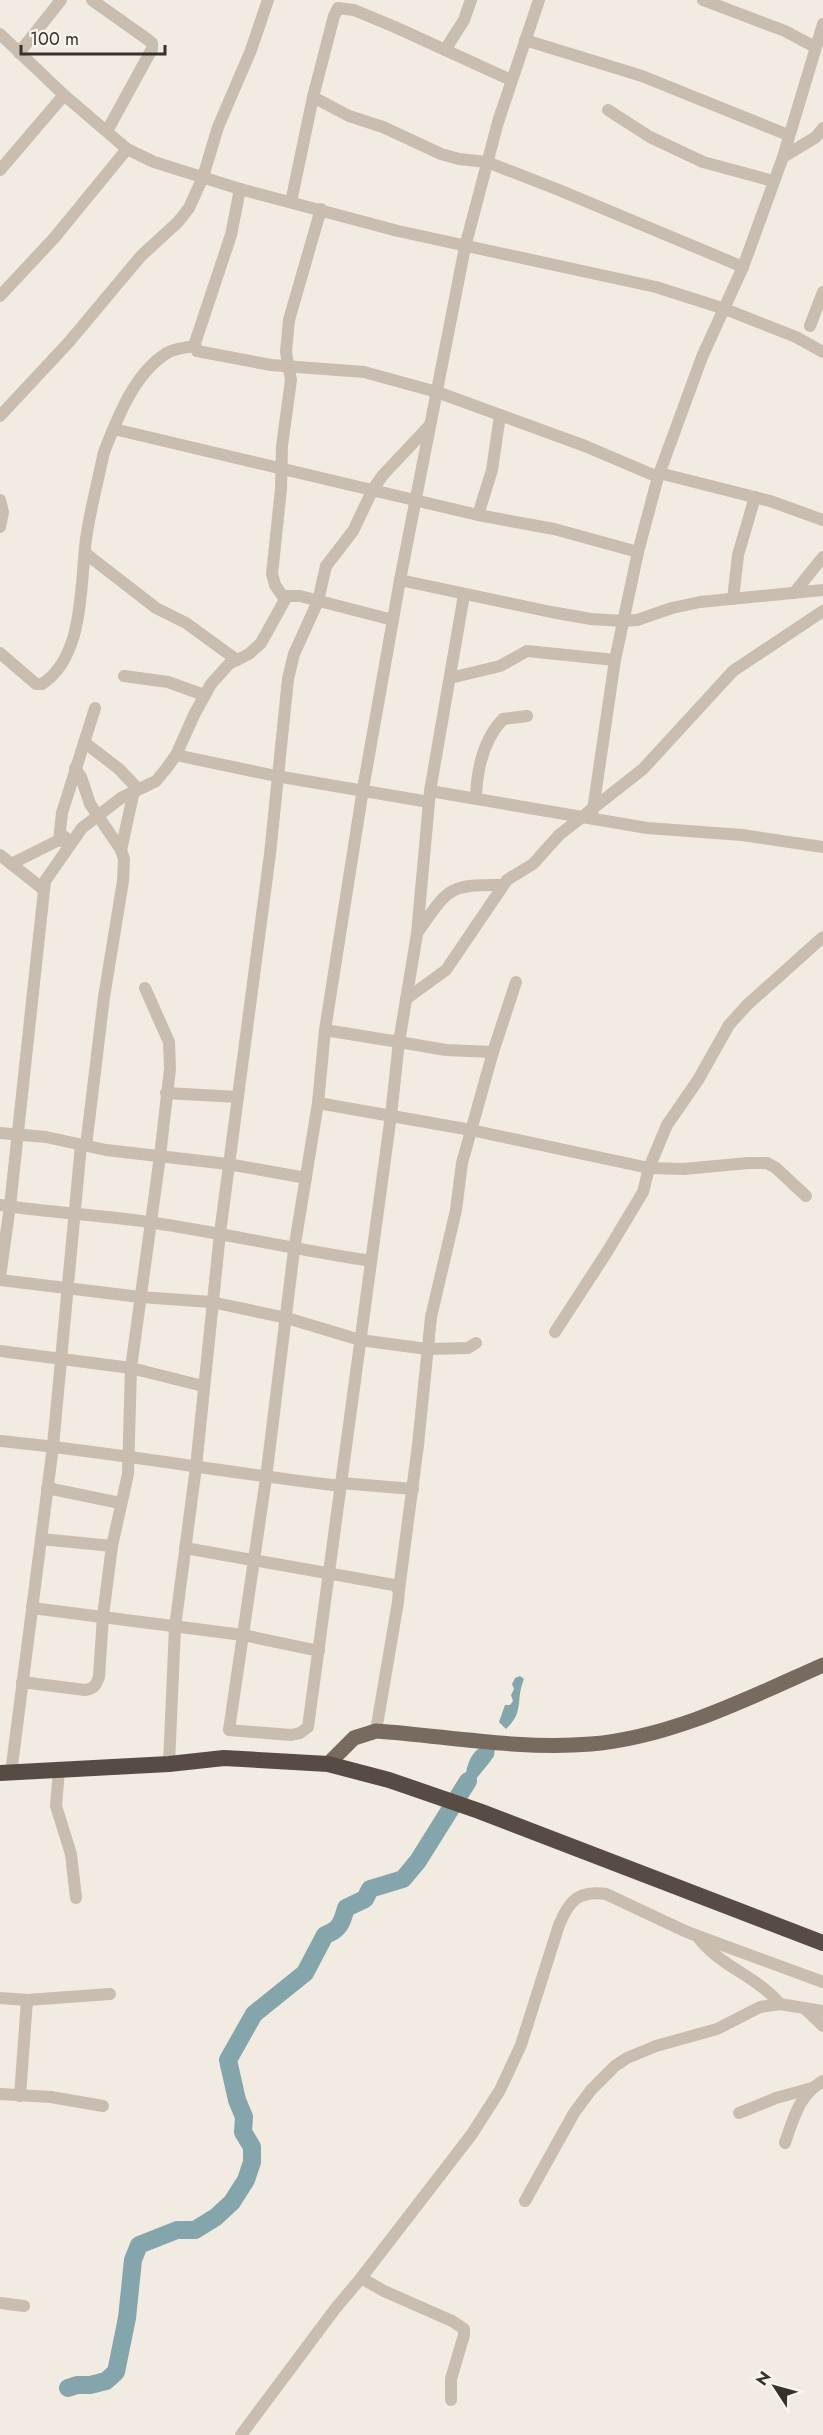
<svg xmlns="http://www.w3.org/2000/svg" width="823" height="2435" viewBox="0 0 823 2435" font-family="Jost,sans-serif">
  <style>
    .water { fill: #84a5ab }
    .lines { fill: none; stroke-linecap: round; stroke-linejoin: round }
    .river { stroke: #84a5ab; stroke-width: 18 }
    .minor { stroke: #c8bdae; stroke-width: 12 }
    .major { stroke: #776a5f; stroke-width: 15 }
    .highway { stroke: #574c44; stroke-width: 16 }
  </style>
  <rect width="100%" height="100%" fill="#f1ebe1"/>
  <g class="water">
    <path d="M520 1676 524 1679C515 1701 525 1711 506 1729L499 1722 505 1705H510L513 1701 511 1695 514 1689 512 1684 515 1678Z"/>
    <path d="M483 1746 495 1748 494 1756 489 1763 471 1785 465 1777C468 1763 470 1753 483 1746Z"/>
  </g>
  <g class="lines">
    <path class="river" d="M68 2388 77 2385H90L106 2381 116 2372 127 2318 133 2260 139 2245 177 2230H195L216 2217 232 2202 246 2180 252 2162V2147L243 2132 244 2117 237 2100 228 2060 254 2014 305 1973 325 1935C340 1930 342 1922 346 1908L365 1899 370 1889 403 1879 418 1861 468 1781"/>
    <g class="minor">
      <polyline points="92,0 147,39 152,43 152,49 107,131"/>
      <polyline points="703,0 785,31 815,47"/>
      <polyline points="0,34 64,95 127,149 154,162 240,189 398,231 656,287 725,309 796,337 823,352"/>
      <polyline points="525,40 642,76 788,135"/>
      <polyline points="445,50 464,20 471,0"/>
      <polyline points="19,53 61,0"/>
      <polyline points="313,97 349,116 383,127 441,154 459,159 487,162 559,190 743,267"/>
      <polyline points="608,110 650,137 703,162 773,181"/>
      <polyline points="783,157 816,137 823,128"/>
      <polyline points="0,170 64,95"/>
      <polyline points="240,189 231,235 195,343 197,351 271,365 364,372 437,392 585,446 658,477"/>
      <polyline points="291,202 313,97 334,16 338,8 354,10 395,27 511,80"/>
      <polyline points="0,296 55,237 127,149"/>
      <polyline points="810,326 823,292"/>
      <polyline points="0,416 69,342 141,256 178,222 189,208 203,177 218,127 251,50 268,0"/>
      <polyline points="114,429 478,515 554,529 638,552"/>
      <polyline points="659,473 770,501 823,520"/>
      <polyline points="0,500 3,512 0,527"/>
      <polyline points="478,515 492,470 500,415"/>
      <polyline points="85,553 156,608 186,623 237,660"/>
      <polyline points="400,580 551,612 591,619 623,621 637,620 672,608 700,602 823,590"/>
      <polyline points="794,593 823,557"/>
      <polyline points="464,595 430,791 417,934 399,1042 446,1050 493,1052"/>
      <polyline points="284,598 275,585 272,574 281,489 282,446 291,380 286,352 289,320 321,209"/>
      <polyline points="733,599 738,555 755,497"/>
      <path d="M0 653 36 684H42C85 656 80 584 86 539 90 510 98 481 104 452 117 419 134 373 167 353 175 348 185 348 194 346"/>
      <polyline points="124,676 168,682 204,695"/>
      <polyline points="450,678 500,666 527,651 615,660"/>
      <polyline points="84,742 119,769 138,789"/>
      <polyline points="176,755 276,776 429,802"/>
      <polyline points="75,768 81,777 90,804 121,850 124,859 123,881 104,997 86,1146"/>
      <polyline points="430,791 647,828 742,835 823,847"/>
      <path d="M476 797C477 769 483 740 503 719L527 716"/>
      <polyline points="593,810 615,660 638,552 658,477 702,357 743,267 783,157 823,24"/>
      <polyline points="59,841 62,813 95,708"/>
      <polyline points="121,850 134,791"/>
      <polyline points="0,855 43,889"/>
      <polyline points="11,864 65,837"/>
      <path d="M417 933C448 890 446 884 502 885"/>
      <polyline points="406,999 446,970 507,880 533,864 559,835 643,769 733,671 823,611"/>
      <polyline points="325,1030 399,1042 391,1115 308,1727 300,1733 291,1735 229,1730 266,1478 294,1250 318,1103 325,1030 363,789 400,580 465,247 498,122 539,0"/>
      <polyline points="166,1093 238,1097"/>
      <polyline points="318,1103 471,1130 649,1168 684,1169 748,1163 767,1163 776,1168 806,1196"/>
      <polyline points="0,1133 46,1137 106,1150 228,1164 306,1178"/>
      <path d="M0 1205C51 1213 103 1215 155 1223 227 1234 298 1250 371 1261"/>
      <polyline points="0,1277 10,1206 45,881 82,828 121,798 156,781 166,769 176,755 194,715 211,684 229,664 249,654 261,643 287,596 300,596 393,620"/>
      <polyline points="0,1280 140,1297 211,1302 287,1318 360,1340 427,1349 468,1348 476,1343"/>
      <polyline points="555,1332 607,1252 643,1192 649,1168 667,1125 698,1080 729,1025 747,1005 823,937"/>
      <polyline points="0,1351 131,1368 203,1386"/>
      <path d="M0 1441C114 1452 227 1473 341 1486"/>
      <polyline points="341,1483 413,1489"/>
      <polyline points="47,1488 120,1503"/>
      <polyline points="41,1539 112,1546"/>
      <polyline points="185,1548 394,1585 399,1590 398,1602 376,1731"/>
      <polyline points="399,1590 418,1445 431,1317 456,1210 462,1163 493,1052 516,982"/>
      <polyline points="32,1608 243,1635 319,1651"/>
      <path d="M22 1682 85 1690C94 1689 96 1685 99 1677L103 1616 112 1546 128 1474 131 1368 160 1156 170 1069 169 1042 145 988"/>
      <polyline points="169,1764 175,1627 196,1467 220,1233 270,854 288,679 294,654 318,601 326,566 353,531 373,489 383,475 429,426"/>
      <polyline points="59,1770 56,1806 71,1854 76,1898"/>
      <polyline points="11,1773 53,1446 81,1145"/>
      <path d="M698 1937C719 1966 757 1976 780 2004"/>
      <polyline points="0,1998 27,2000 110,1994"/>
      <polyline points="804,2008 823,2026"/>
      <polyline points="0,2094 51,2097 103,2106"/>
      <polyline points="20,2096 27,2000"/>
      <polyline points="739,2113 776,2098 812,2088"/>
      <path d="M785 2143C793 2120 799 2094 823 2081"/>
      <polyline points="525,2201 574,2113 591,2090 615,2066 627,2058 656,2046 717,2029 760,2007 780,2004 823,2011"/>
      <polyline points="361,2278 384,2291 452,2321 464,2329 464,2335 451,2379 451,2400"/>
      <polyline points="0,2303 24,2306"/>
      <path d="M241 2435 335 2309 361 2278 472 2134 500 2090 521 2045 559 1925C569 1901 578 1890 606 1894L687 1932 823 1982"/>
    </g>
    <path class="major" d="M328 1764 354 1738 376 1731C447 1736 519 1750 591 1744 672 1737 749 1698 823 1665"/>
    <polyline class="highway" points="0,1773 169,1764 224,1758 328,1764 389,1780 479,1811 823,1943"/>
  </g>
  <g transform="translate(775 2387) rotate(306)" stroke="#f9f5ed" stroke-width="4.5" paint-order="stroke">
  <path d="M0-4.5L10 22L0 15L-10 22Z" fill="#37312c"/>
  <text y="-9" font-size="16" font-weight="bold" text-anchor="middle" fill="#37312c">N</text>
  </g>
  <path d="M21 45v9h144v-9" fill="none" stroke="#37312c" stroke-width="3"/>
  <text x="30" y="45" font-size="18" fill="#37312c" stroke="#f9f5ed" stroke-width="4.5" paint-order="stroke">100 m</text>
</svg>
